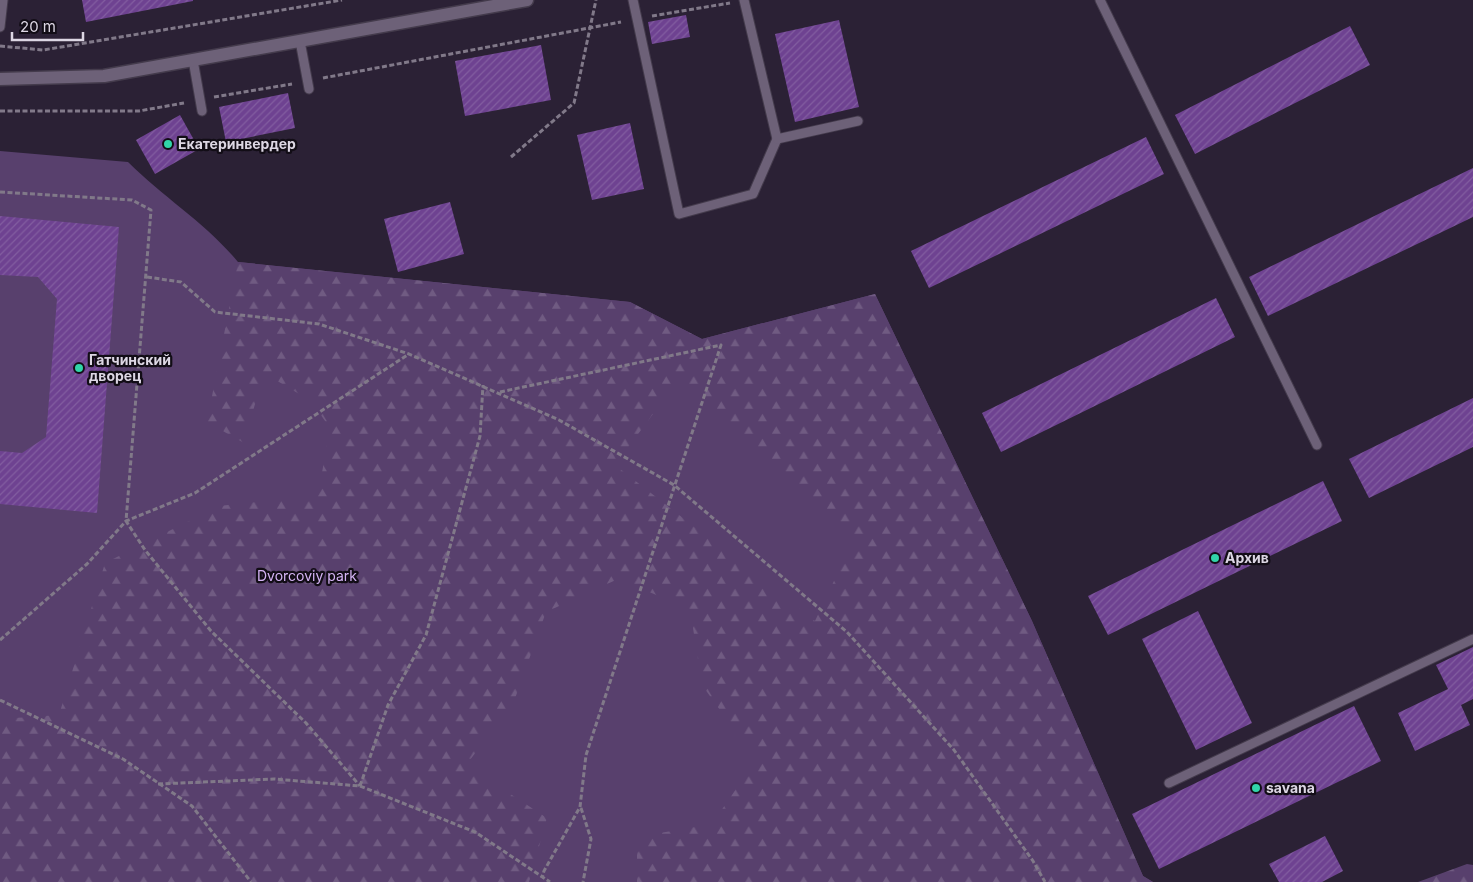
<svg xmlns="http://www.w3.org/2000/svg" width="1473" height="882" viewBox="0 0 1473 882" font-family="Inter,sans-serif">
  <style>
    .green { fill: #58406d }
    .forest { fill: url(#forest-firs); fill-rule: evenodd }
    .building { fill: url(#building-hatch) }
    .lines { fill: none; stroke-linecap: round; stroke-linejoin: round }
    .service-casing { stroke: #443b4c; stroke-width: 11 }
    .secondary-casing { stroke: #443b4c; stroke-width: 15 }
    .path { stroke: #817989; stroke-width: 3; stroke-dasharray: 5 2.5; stroke-linecap: butt }
    .service { stroke: #6d6178; stroke-width: 9 }
    .secondary { stroke: #6d6178; stroke-width: 12 }
    .poi-dot { fill: #31d4a9; stroke: #120d16; stroke-width: 2 }
    .labels { text-anchor: middle; stroke-width: 4.5; stroke-linejoin: round; paint-order: stroke }
    .poi-label { font-size: 14px; font-weight: bold; fill: #ddd7e4; stroke: #120d16; text-anchor: start }
    .park-label { font-size: 14px; fill: #d5b4f5; stroke: #120d16 }
  </style>
  <defs>
    <pattern id="forest-firs" width="22" height="20" patternUnits="userSpaceOnUse" patternTransform="scale(1.25)"><rect width="22" height="20" fill="#58406d"/><path d="M5 1l3.5 6h-7zM16 11l3.5 6h-7z" fill="#705b82"/></pattern>
    <pattern id="building-hatch" width="6" height="6" patternUnits="userSpaceOnUse" patternTransform="scale(1.25)"><rect width="6" height="6" fill="#6e4291"/><path d="M-1 1l2-2M0 6l6-6M5 7l2-2" fill="none" stroke="#825da0"/></pattern>
  </defs>
  <rect width="100%" height="100%" fill="#2b2135"/>
  <path class="green" d="M0 151 128 162C164 198 206 223 238 262L630 302 702 339 875 294 1032 621 1143 876 1153 882H0Z"/>
  <g class="forest">
    <path d="M238 262 630 302 702 339 875 294 1032 621 1143 876 1153 882H637V837L712 824 756 760 702 685 690 609 618 579 546 612 513 704 466 765 547 818 529 882H0V719L59 715 105 563 219 506 318 495 330 428 311 401 274 379 257 397 244 443 207 422ZM676 383 852 543 815 621 615 465Z"/>
    <polygon points="1467,864 1473,865 1473,882 1418,882"/>
  </g>
  <g class="building">
    <polygon points="82,0 193,0 193,1 86,22"/>
    <polygon points="686,15 690,37 652,44 648,22"/>
    <polygon points="839,20 859,107 795,122 775,34"/>
    <polygon points="1350,26 1370,65 1195,154 1175,115"/>
    <polygon points="541,45 551,100 465,116 455,61"/>
    <polygon points="288,93 295,128 226,142 219,107"/>
    <polygon points="180,115 199,149 155,174 136,140"/>
    <polygon points="630,123 644,189 592,200 577,135"/>
    <polygon points="1146,137 1164,174 929,288 911,251"/>
    <polygon points="1473,168 1473,217 1268,316 1249,277"/>
    <polygon points="450,202 464,254 398,272 384,219"/>
    <polygon points="0,216 119,227 97,513 0,504 0,451 22,453 46,437 57,299 38,277 0,275"/>
    <polygon points="1216,298 1235,337 1001,452 982,413"/>
    <polygon points="1473,398 1473,447 1369,498 1349,459"/>
    <polygon points="1323,481 1342,521 1108,635 1088,596"/>
    <polygon points="1198,611 1252,723 1196,750 1142,639"/>
    <polygon points="1473,647 1473,699 1461,705 1470,725 1415,751 1398,713 1448,689 1436,665"/>
    <polygon points="1354,706 1381,761 1159,869 1132,814"/>
    <polygon points="1325,836 1343,871 1322,882 1279,882 1269,864"/>
  </g>
  <g class="lines">
    <g class="service-casing">
      <g id="service">
        <polyline points="633,0 679,214 753,194 777,139"/>
        <polyline points="744,0 777,139 858,121"/>
        <polyline points="1100,0 1317,445"/>
        <polyline points="0,27 3,0"/>
        <polyline points="300,41 309,89"/>
        <polyline points="193,60 202,111"/>
        <polyline points="1169,783 1473,639"/>
      </g>
    </g>
    <g class="secondary-casing">
      <polyline id="secondary" points="0,79 104,76 527,0"/>
    </g>
    <g class="path">
      <polyline points="652,16 730,3"/>
      <polyline points="0,46 43,50 342,0"/>
      <polyline points="323,78 621,22"/>
      <polyline points="214,97 292,84"/>
      <polyline points="0,111 139,111 184,103"/>
      <polyline points="511,157 574,103 596,0"/>
      <polyline points="0,192 132,200 151,210 126,521 145,550 211,631 306,723 360,786"/>
      <polyline points="147,277 181,282 215,312 319,324 409,354 559,420 674,485 847,632 954,750 1033,861 1045,882"/>
      <polyline points="500,392 721,345 586,755 580,807 544,871 542,878"/>
      <polyline points="0,640 87,564 126,521 195,493 409,354"/>
      <polyline points="0,700 123,759 192,806 251,882"/>
      <polyline points="158,784 274,779 360,786 475,832 550,882"/>
      <polyline points="360,786 388,705 426,635 480,436 483,385"/>
      <polyline points="581,808 591,839 583,882"/>
    </g>
    <use href="#service" class="service"/>
    <use href="#secondary" class="secondary"/>
  </g>
  <g class="poi-dot">
    <circle cx="168" cy="144" r="5"/>
    <circle cx="79" cy="368" r="5"/>
    <circle cx="1215" cy="558" r="5"/>
    <circle cx="1256" cy="788" r="5"/>
  </g>
  <g class="labels">
    <g class="poi-label">
      <text x="178" y="149">Екатеринвердер</text>
      <text x="89" y="365">Гатчинский<tspan x="89" dy="16">дворец</tspan></text>
      <text x="1225" y="563">Архив</text>
      <text x="1266" y="793">savana</text>
    </g>
    <g class="park-label">
      <text x="307" y="581">Dvorcoviy park</text>
    </g>
  </g>
  <path d="M12 32v8h71v-8" fill="none" stroke="#ddd7e4" stroke-width="2.5"/>
  <text x="20" y="32" font-size="15" fill="#ddd7e4" stroke="#120d16" stroke-width="4" paint-order="stroke">20 m</text>
</svg>
